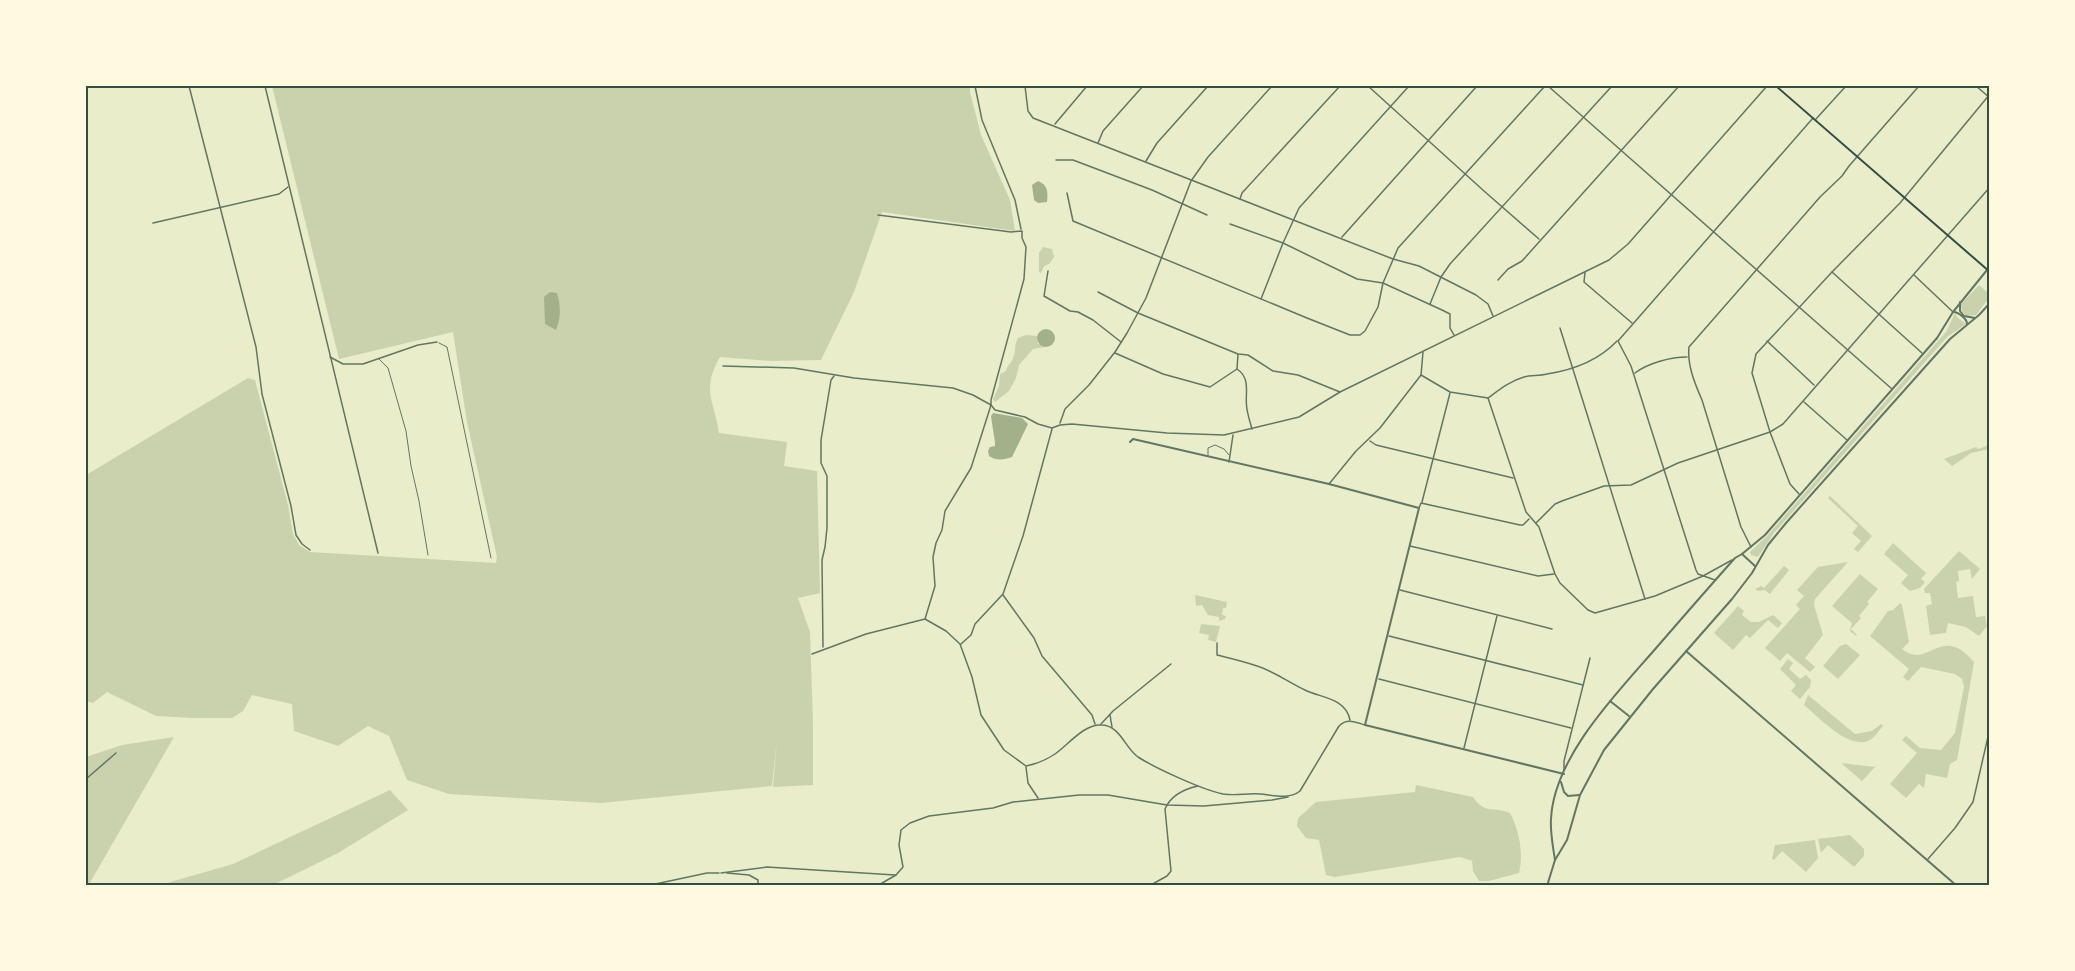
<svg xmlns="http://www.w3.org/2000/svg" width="2075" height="971" viewBox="0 0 2075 971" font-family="'Roboto Condensed',sans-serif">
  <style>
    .green { fill: #cad2ad }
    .water { fill: #a3b18a }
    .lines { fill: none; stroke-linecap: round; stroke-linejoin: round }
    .service { stroke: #617663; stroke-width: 1 }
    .minor { stroke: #617663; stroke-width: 1.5 }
    .tertiary { stroke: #617663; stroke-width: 2 }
    .secondary { stroke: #344e41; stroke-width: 2 }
    .neatline { fill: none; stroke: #344e41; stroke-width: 2 }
  </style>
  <rect width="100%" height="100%" fill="#e9edc9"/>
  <g class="green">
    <path d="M272 86H970V92L981 135 1010 200 1015 231 882 212 854 292 821 360 771 361 720 357C701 390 714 400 719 433L787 442 784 466 817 471 820 593 798 598 810 632 813 723V785L773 787 777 739 772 786 601 803 449 794 407 780 389 736 368 726 338 746 294 731 292 704 252 695 243 711 232 718H192L156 716 107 692 93 703 86 701V475L248 378 255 380 288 505 293 534 299 545 310 552 496 563 497 557 467 422 453 332 339 359Z"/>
    <polygon points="1043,247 1052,249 1054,257 1049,264 1044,266 1041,273 1039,272 1039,253"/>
    <polygon points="1979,285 1989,294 1989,298 1976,315 1966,316 1962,311 1961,304"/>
    <polygon points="1955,313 1958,318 1966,324 1947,337 1774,533 1758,557 1751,555 1750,552 1766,537 1946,332"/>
    <path d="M1026 335 1037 336 1038 344 1044 345 1045 347 1033 349 1019 365 1016 378 1009 391 995 402 993 399 999 386 1000 374 1006 371C1007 365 1011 364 1013 358 1016 351 1014 345 1018 338Z"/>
    <polygon points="1989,445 1989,449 1971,453 1952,466 1944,459 1976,447 1978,449"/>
    <polygon points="1830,496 1872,536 1858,552 1854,549 1861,541 1852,533 1858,526 1828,498"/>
    <polygon points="1893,543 1926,573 1921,579 1925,582 1920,588 1910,591 1901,583 1908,575 1884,554"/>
    <polygon points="1959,551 1980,569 1972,579 1970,569 1958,571 1959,581 1956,582 1958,598 1973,596 1976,617 1985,616 1987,626 1979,636 1966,627 1948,623 1946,633 1930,635 1926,606 1932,604 1930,593 1925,593 1924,589"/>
    <polygon points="1848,562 1815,599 1814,605 1823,635 1805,658 1815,667 1810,672 1787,653 1780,661 1765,648 1800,609 1796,605 1804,596 1797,590 1818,567"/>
    <polygon points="1784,566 1789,570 1770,594 1765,590 1758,591 1755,589 1761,586 1764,588"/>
    <polygon points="1860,574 1878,589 1867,602 1869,604 1859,616 1861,618 1851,629 1857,635 1856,636 1850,631 1852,623 1832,606"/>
    <polygon points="1195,595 1227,602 1226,608 1223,608 1222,615 1226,616 1225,619 1219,621 1219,617 1208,615 1202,605 1196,606"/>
    <path d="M1900 603 1902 605 1909 642 1902 649C1924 666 1933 640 1955 647 1962 649 1969 657 1974 662L1957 760 1950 764 1947 778 1926 774 1924 788 1919 784 1906 798 1890 784 1917 753 1902 740 1906 736 1920 748 1941 750 1955 733 1964 687 1962 679 1955 674 1921 667 1908 681 1903 677 1909 669 1870 636 1888 611 1893 610Z"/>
    <polygon points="1738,606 1744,611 1742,615 1751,622 1759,622 1773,615 1782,623 1778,628 1768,620 1750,638 1746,635 1733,650 1714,633"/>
    <polygon points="1201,624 1220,626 1216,642 1208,640 1209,635 1199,633"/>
    <polygon points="1846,644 1860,655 1838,679 1823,666 1840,646"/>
    <polygon points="1788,659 1793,663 1789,669 1800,679 1806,675 1811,680 1810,687 1800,699 1791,691 1796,685 1780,669"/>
    <path d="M1808 695 1855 734 1872 731 1881 724 1883 726C1879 730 1875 737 1870 740 1849 751 1819 717 1804 705Z"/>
    <polygon points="174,737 88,886 86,885 86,757 122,745"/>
    <polygon points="1841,763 1875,767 1862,781"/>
    <path d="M1416 785 1473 797C1485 815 1494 806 1510 813 1519 829 1524 855 1519 873L1489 881H1479L1473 871 1472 861 1460 857 1335 877 1326 875 1319 840 1306 838 1297 826 1298 818 1316 802 1415 792Z"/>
    <polygon points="390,790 408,810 338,853 273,885 160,885 233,864"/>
    <polygon points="1850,835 1864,849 1864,856 1854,867 1828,845 1821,853 1818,839"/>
    <polygon points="1815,840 1818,858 1806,872 1782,851 1774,860 1772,859 1775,845"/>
  </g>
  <g class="water">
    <path d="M1038 181C1048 185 1048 192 1047 202L1038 203 1034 200 1032 185Z"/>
    <path d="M550 292 557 293C561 307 561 317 556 330L545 324 544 297Z"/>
    <circle cx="1046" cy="338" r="9"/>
    <path d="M993 413 1022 418 1028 424 1012 457C1004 460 996 461 989 456L988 451 990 447 995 446V443L991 416Z"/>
  </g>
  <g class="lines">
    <g class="service">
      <polyline points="439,343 447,347 491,558"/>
      <polyline points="379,359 388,368 406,431 411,466 419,501 428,555"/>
      <polyline points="1208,455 1208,448 1215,445 1224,449 1229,455"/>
    </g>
    <g class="minor">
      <polyline points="189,86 256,347 262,394 291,506 296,535 302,544 310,550"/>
      <polyline points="265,86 378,553"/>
      <polyline points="975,86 982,120 1015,200 1021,229"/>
      <polyline points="1025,86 1028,111 1033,118 1393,259 1419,266 1476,295 1488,304 1493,316"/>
      <polyline points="1368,86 1484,191 1539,239"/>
      <polyline points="1548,86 1892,389"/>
      <polyline points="1976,86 1990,98"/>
      <polyline points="1816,119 1846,86"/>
      <polyline points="1055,124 1087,86"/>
      <polyline points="1098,143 1103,131 1143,86"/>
      <polyline points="1056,160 1073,160 1152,190 1207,215"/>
      <polyline points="1146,161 1157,143 1208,86"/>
      <polyline points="1067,193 1073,221 1307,318 1350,335 1360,335 1365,331 1378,307 1383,283 1398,248 1545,86"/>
      <polyline points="1240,199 1242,193 1340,86"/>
      <polyline points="878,215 1011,232 1022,231 1022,238 1026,247 1024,279 991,400 991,405 995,410 1025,417 1038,424 1052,428 1060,425 1072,424 1167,433 1224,435 1299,417 1340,392 1609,260 1628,244 1767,86"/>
      <polyline points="153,223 279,194 288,187"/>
      <polyline points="1230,224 1283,243 1357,279 1383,283 1442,310 1450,314 1450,328 1454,335"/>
      <polyline points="1342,237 1477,86"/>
      <polyline points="1048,271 1044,296 1070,311 1078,312 1093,320 1121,342"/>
      <polyline points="1585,272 1584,282 1632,323"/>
      <polyline points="1832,272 1922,353"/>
      <polyline points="1914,275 1952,311"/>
      <polyline points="1498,280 1508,269 1522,261 1679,86"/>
      <polyline points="1098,292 1138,313 1238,354 1248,355 1273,371 1298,375 1340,392"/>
      <polyline points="1261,299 1283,243 1299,208 1409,86"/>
      <polyline points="1430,304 1441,277 1450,264 1612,86"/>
      <polyline points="1560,328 1645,599"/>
      <polyline points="1767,341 1814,385"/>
      <polyline points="1115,353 1163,374 1210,387 1237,369 1238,354"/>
      <polyline points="330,357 343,364 363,364 418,345 437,342"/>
      <polyline points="723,366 794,368 854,378 953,388 973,395 991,405 971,468 945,511 942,530 936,543 933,557 935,586 925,619"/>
      <path d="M1237 369C1252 379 1244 395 1247 409 1248 416 1250 422 1252 429"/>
      <path d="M1635 373C1648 363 1671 357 1687 357"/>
      <path d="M1421 375 1450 392 1488 398C1499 390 1510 381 1524 377 1531 375 1539 376 1547 374 1573 370 1599 360 1617 341"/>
      <polyline points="1488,398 1526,512 1539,527 1555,574 1560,583 1588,610 1595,613 1655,596 1703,576 1732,560"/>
      <polyline points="1804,402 1847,440"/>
      <polyline points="1060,423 1065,409 1089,385 1115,352 1127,333 1146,298 1191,181 1208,157 1272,86"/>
      <polyline points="1370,441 1376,445 1513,478"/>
      <polyline points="1229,462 1233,435"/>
      <polyline points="1329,484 1356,451 1380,428 1421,375 1423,352"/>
      <polyline points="1799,494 1790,484 1770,432 1752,373 1756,354 1832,272 1900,203 1990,94"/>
      <polyline points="1422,502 1450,393"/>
      <polyline points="1419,508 1421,503 1520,525 1523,525 1529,519"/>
      <polyline points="1536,523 1555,504 1562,501 1604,486 1631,485 1678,463 1770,432 1783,424 1990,187"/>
      <polyline points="1410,546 1538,576 1554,574"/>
      <path d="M1751 547 1741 527 1702 400C1695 384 1687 365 1689 347L1820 197 1842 176 1849 166 1919 86"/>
      <polyline points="1715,580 1698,574 1696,570 1631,366 1618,341 1813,118"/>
      <polyline points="1400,590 1552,629"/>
      <polyline points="1003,595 1034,638 1042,656 1092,715 1095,724"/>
      <polyline points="1389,636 1583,685"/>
      <path d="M1217 643V655C1229 658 1242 661 1254 665 1272 670 1288 682 1305 690 1321 698 1346 698 1350 720"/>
      <polyline points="961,644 971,635 975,624 1003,594 1023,536 1052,429"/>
      <polyline points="823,647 822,560 825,547 827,528 827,476 821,463 821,440 831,380 834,376"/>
      <path d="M812 654 866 634 925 619 946 631 960 644 972 677 981 715 1004 750 1026 766C1036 764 1046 760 1055 754 1068 745 1084 724 1101 725 1120 725 1125 748 1138 757 1155 768 1203 790 1223 794 1235 796 1248 793 1260 794 1273 795 1289 800 1300 791L1339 726C1347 718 1355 722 1365 725"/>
      <polyline points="1379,679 1571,728"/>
      <polyline points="1110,715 1112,727"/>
      <polyline points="1101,724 1113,711 1171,664"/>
      <polyline points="1464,748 1497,616"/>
      <polyline points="1026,767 1028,783 1038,798"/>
      <polyline points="1564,770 1564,761 1590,658"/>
      <polyline points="86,779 116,753"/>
      <polyline points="1928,859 1955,828 1973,802 1990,728"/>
      <polyline points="721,873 767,867 895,875"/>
      <polyline points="727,873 749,875 758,880 758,886"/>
      <polyline points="646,886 707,873 719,873"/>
      <polyline points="877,886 896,875 903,867 899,845 901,830 910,823 929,816 993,808 1013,802 1079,795 1108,795 1167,805 1204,806 1272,800 1288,797"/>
      <path d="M1149 886 1167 876 1171 871 1165 809C1171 795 1184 789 1198 786"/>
    </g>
    <g class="tertiary">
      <polyline points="1960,302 1960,311 1964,316 1975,318"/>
      <path d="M1953 312C1959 312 1967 319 1967 324"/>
      <polyline points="1130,442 1133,439 1329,484 1419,508 1365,725 1564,774"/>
      <polyline points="1742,554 1755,566"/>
      <polyline points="1686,651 1957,886"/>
      <polyline points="1610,701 1629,716"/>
      <polyline points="1561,782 1564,792 1568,796 1579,795"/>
      <path d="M1555 860C1553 847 1550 832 1551 819 1554 756 1618 692 1657 647 1683 617 1709 587 1735 558L1742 554 1765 535 1937 338 1953 312 1987 270"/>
      <polyline points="1547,886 1555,860 1567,840 1580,795 1604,750 1653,689 1732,599 1752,573 1768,545 1786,523 1950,339 1979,315 1990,303"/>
    </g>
    <polyline class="secondary" points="1776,86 1990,272"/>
  </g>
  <rect width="2075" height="971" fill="none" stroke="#fefae0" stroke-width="174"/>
  <rect x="87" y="87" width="1901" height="797" class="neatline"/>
</svg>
